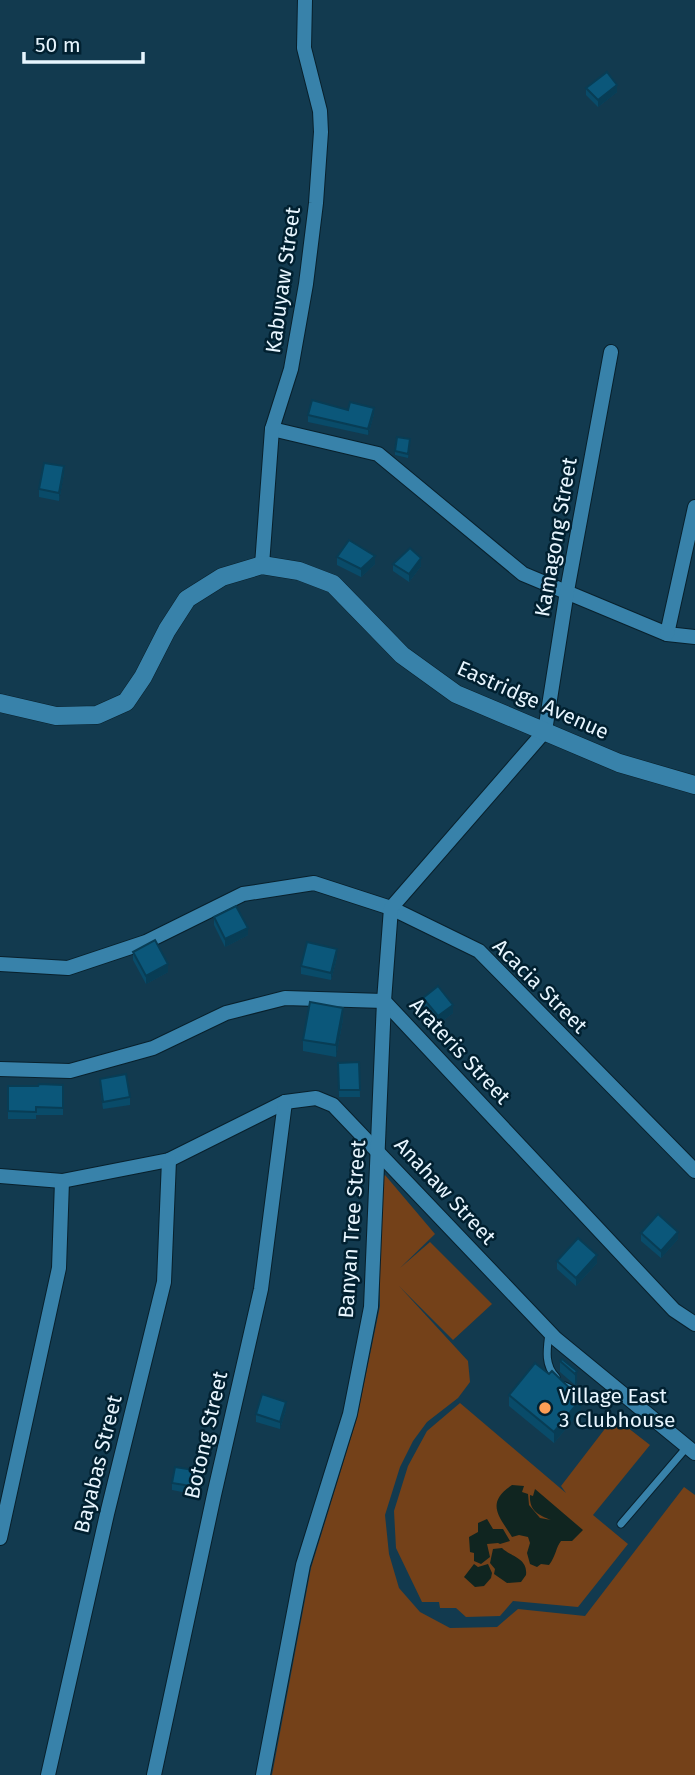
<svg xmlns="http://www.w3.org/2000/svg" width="695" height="1775" viewBox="0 0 695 1775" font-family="'Fira Sans',sans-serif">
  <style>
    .green { fill: #744119 }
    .water { fill: #102520 }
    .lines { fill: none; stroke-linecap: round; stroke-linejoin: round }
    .service-casing { stroke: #08202c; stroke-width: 9 }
    .minor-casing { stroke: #08202c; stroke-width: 16 }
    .tertiary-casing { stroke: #08202c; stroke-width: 19 }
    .service { stroke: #3882aa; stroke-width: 7 }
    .minor { stroke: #3882aa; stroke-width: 14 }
    .tertiary { stroke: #3882aa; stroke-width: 18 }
    .wall { fill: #094b69 }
    .shaded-wall { fill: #083d55 }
    .building { fill: #0b577a; stroke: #083d55; stroke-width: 2 }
    .poi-dot { fill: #fd9d55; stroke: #012030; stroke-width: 2.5 }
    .labels { text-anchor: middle; stroke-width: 5; stroke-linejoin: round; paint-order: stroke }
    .street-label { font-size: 21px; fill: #e7f5fe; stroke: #012030 }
    .poi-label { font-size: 21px; fill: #e7f5fe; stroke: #012030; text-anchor: start }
  </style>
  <rect width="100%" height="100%" fill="#123a4f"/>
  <g class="green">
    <polygon points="385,1175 435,1234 400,1268 430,1242 492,1304 453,1340 399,1286 468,1361 470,1382 458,1398 427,1422 413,1441 400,1467 385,1515 389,1554 399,1588 420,1612 450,1628 497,1627 518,1609 585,1616 684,1487 695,1495 695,1775 272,1775 311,1568 357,1418 380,1306 378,1180"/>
    <polygon points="460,1403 566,1493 561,1486 614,1417 650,1445 593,1515 628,1544 578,1607 513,1601 500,1616 466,1617 456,1608 440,1608 439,1602 422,1602 396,1548 394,1511 408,1466 427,1431"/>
  </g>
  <g class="water">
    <path d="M512 1485 524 1486 522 1492 528 1494 529 1505 540 1518 551 1520C539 1515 529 1511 530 1495L533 1496 535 1489 583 1530 572 1541H561C556 1547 556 1556 549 1565L541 1564 537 1567 530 1564 527 1553 530 1543 528 1537 519 1535 512 1537C499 1516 485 1503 512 1485Z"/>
    <polygon points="487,1519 493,1529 503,1529 510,1541 500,1544 498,1543 487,1544 490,1557 481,1564 474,1561 474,1553 470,1552 469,1537 478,1532 478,1523"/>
    <path d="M502 1548C511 1557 528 1558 526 1575L521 1582 507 1583 494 1574 495 1569 490 1563 493 1549Z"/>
    <polygon points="474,1564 478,1567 488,1564 492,1573 491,1578 484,1586 475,1587 464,1577"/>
  </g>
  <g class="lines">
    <g class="service-casing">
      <g id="service">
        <path d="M549 1333C547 1349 544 1365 556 1377"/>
        <path d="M565 1386C586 1397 595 1399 619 1391"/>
        <polyline points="621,1524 687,1447"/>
      </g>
    </g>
    <g class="minor-casing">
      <g id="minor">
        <polyline points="272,429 378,454 523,574 667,634 695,637"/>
        <polyline points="262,565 272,429 291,369 306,284 316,203 321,132 320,111 304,48 305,0"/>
        <polyline points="667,634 695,507"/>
        <polyline points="0,964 68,968 146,942 243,894 314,883 391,908 479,951 695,1171"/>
        <polyline points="0,1069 70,1071 153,1048 226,1013 285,998 384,1001 674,1310 695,1324"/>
        <polyline points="0,1176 62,1181 169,1160 285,1102 316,1098 333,1105 556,1339 695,1453"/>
        <polyline points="0,1538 59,1268 62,1181"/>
        <polyline points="48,1775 107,1514 164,1282 169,1160"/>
        <polyline points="154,1775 214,1495 261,1289 285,1102"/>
        <polyline points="263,1775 303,1565 350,1414 371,1307 384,1001 391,908 545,731 567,591 611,352"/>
      </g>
    </g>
    <g class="tertiary-casing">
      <polyline id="tertiary" points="0,703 56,716 97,715 126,702 143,677 167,630 187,599 222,577 262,565 299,571 333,584 402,655 456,694 619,763 695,785"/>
    </g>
    <use href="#service" class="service"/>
    <use href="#minor" class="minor"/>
    <use href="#tertiary" class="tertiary"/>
  </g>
  <g class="wall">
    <polygon points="586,88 617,92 598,107 586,95"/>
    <polygon points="348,410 374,414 368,435 308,422 308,415"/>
    <polygon points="410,443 408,458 395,455 395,451"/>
    <polygon points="64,473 59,501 39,497 39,489"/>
    <polygon points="337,557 375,564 361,577 337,565"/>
    <polygon points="393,564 421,566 409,582 393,571"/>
    <polygon points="214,917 248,935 225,947 214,925"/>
    <polygon points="133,952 168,972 146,984 133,960"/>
    <polygon points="337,957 331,980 301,974 301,966"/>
    <polygon points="423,998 453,1013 438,1024 423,1005"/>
    <polygon points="343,1019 336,1057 303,1051 303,1040"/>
    <polygon points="359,1062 360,1097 339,1097 338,1063"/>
    <polygon points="100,1079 130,1097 130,1105 103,1109 100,1087"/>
    <polygon points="63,1085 63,1115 36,1115 36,1119 8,1119 8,1086"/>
    <polygon points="641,1233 678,1239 661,1258 641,1241"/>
    <polygon points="557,1261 597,1263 576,1286 557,1269"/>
    <polygon points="560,1361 577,1371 577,1383 575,1385 560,1372"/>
    <polygon points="509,1395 581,1410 554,1443 509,1406"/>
    <polygon points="286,1409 280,1429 256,1422 256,1414"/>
    <polygon points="200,1479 197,1495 172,1490 172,1483"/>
  </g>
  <g class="shaded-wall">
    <polygon points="617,85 617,92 598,107 598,100"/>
    <polygon points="374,408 374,414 368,435 368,429"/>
    <polygon points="64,466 64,473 59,501 59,493"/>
    <polygon points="375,556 375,564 361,577 361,569"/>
    <polygon points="421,558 421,566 409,582 409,574"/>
    <polygon points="248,928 248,935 225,947 225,939"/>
    <polygon points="337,949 337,957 331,980 331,973"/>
    <polygon points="168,964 168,972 146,984 146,976"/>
    <polygon points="453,1005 453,1013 438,1024 438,1016"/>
    <polygon points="343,1008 343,1019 336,1057 336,1045"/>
    <polygon points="678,1232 678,1239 661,1258 661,1251"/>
    <polygon points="597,1255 597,1263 576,1286 576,1278"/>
    <polygon points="577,1371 577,1383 575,1385 575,1374"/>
    <polygon points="581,1399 581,1410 554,1443 554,1432"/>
    <polygon points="286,1402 286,1409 280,1429 280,1422"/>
  </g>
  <g class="building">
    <polygon points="607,72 617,85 598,100 586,88"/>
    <polygon points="312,400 348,410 350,402 374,408 368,429 308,415"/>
    <polygon points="397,437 410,439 408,454 395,451"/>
    <polygon points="44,463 64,466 59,493 39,489"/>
    <polygon points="349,540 375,556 361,569 337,557"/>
    <polygon points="410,548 421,558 409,574 393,564"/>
    <polygon points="236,906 248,928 225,939 214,917"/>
    <polygon points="155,940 168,964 146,976 133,952"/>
    <polygon points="307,942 337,949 331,973 301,966"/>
    <polygon points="438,986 453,1005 438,1016 423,998"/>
    <polygon points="310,1002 343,1008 336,1045 303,1040"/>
    <polygon points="359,1062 360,1090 339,1090 338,1063"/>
    <polygon points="126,1074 130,1097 103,1102 100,1079"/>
    <polygon points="39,1084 63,1085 63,1108 36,1107 36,1112 8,1111 8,1086 38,1086"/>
    <polygon points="658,1214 678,1232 661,1251 641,1233"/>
    <polygon points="578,1238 597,1255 576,1278 557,1261"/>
    <polygon points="562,1359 577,1371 575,1374 560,1361"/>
    <polygon points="535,1363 549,1374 552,1371 581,1399 554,1432 509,1395"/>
    <polygon points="262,1394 286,1402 280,1422 256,1414"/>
    <polygon points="175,1467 200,1471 197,1487 172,1483"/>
  </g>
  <circle class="poi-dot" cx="545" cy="1408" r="7"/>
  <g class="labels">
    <g class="street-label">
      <text transform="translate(283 280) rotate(-82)" y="7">Kabuyaw Street</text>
      <text transform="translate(556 537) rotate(-80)" y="7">Kamagong Street</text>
      <text transform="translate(533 700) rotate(24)" y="7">Eastridge Avenue</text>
      <text transform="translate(540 986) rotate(45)" y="7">Acacia Street</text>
      <text transform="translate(460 1051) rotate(47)" y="7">Arateris Street</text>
      <text transform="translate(445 1191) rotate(47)" y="7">Anahaw Street</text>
      <text transform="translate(352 1229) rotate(-86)" y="7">Banyan Tree Street</text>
      <text transform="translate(206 1435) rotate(-77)" y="7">Botong Street</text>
      <text transform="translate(98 1464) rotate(-76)" y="7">Bayabas Street</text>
    </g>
    <g class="poi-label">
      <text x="559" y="1403">Village East<tspan x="559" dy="24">3 Clubhouse</tspan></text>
    </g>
  </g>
  <path d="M24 52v10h119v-10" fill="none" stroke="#e7f5fe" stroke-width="3.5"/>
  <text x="35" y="52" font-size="21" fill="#e7f5fe" stroke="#012030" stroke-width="5" paint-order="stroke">50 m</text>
</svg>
